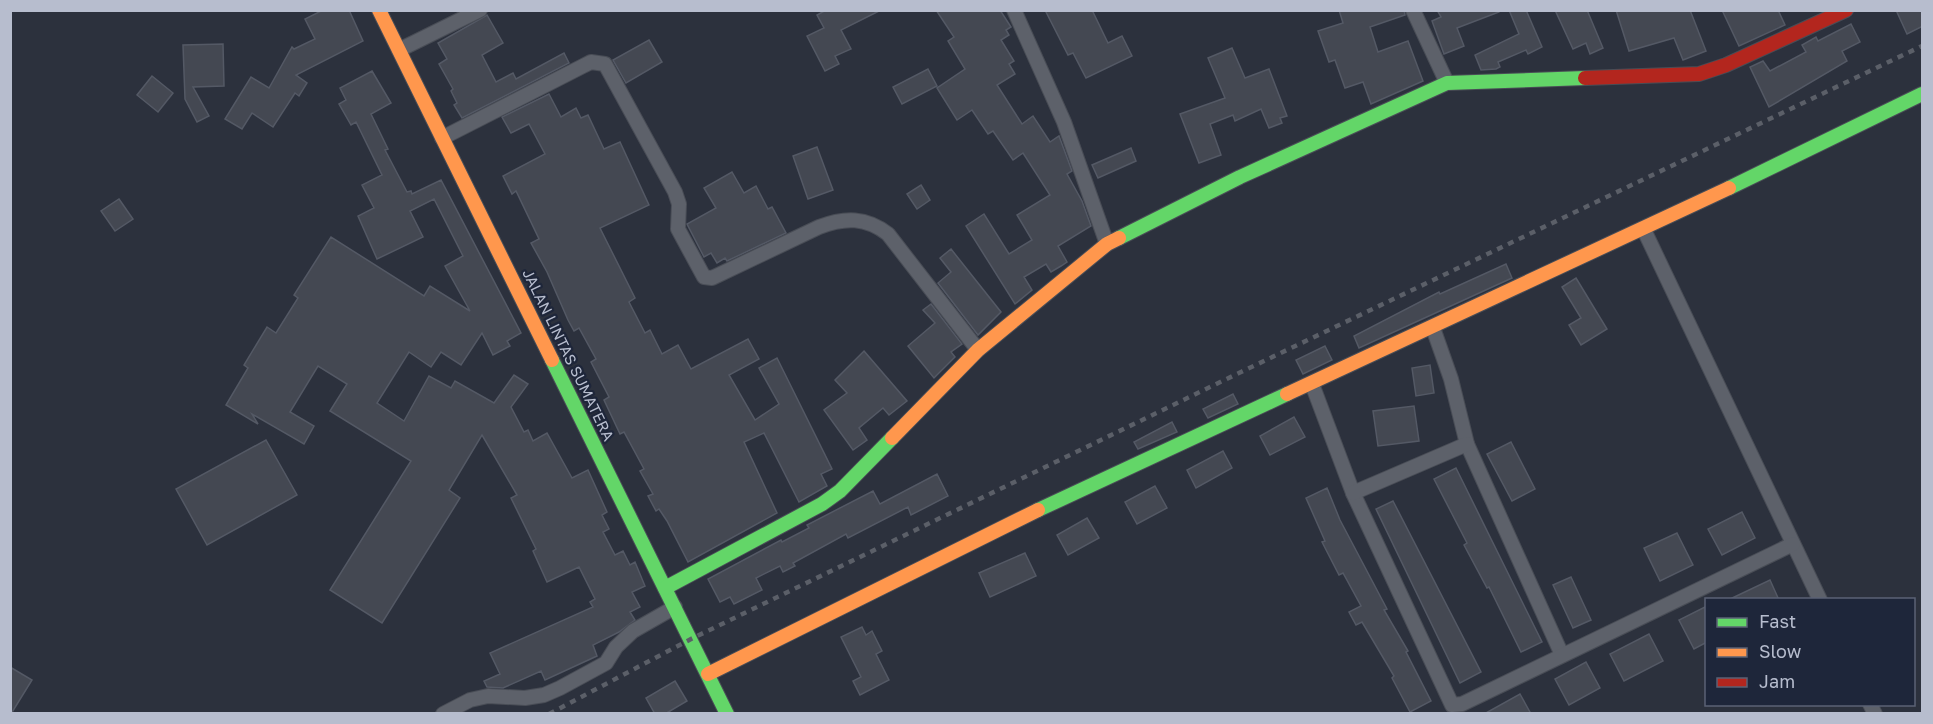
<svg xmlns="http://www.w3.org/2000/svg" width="1933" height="724" viewBox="0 0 1933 724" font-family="'Golos Text',sans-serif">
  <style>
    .building { fill: #444852; stroke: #545965; stroke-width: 1.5 }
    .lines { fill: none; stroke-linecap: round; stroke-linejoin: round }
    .street-casing { stroke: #494d56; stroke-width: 16 }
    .fast-casing { stroke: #494d56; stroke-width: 16 }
    .slow-casing { stroke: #494d56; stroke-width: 16 }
    .jam-casing { stroke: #494d56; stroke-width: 16 }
    .street { stroke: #5d616a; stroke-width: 14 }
    .fast { stroke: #63d668; stroke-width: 14 }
    .slow { stroke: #ff974d; stroke-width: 14 }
    .jam { stroke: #b3261e; stroke-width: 14 }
    .rail { stroke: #5b5f68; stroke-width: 4.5; stroke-dasharray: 6 6; stroke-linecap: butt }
    .labels { text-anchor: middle; stroke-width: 4.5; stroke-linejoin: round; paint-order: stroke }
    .street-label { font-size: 15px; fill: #b7bdce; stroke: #1e263a }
  </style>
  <rect width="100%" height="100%" fill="#2c313d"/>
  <g class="building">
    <polygon points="323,10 349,10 363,41 296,75 307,83 299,96 295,93 273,127 252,113 242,129 225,119 251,77 269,88 292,47 294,49 315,39 305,19"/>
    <polygon points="826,10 881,10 841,30 851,49 835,56 839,64 825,71 807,36 824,28 817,15"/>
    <polygon points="936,10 1000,10 1011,27 1006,30 1009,35 1001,40 1014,61 1009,64 1015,74 997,85 1022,124 1033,116 1050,142 1059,136 1072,171 1067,174 1082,201 1091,226 1058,246 1067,262 1061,266 1051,272 1046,264 1024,277 1032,290 1015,304 966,226 984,214 1009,254 1032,240 1017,215 1050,195 1023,153 1013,160 993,131 988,134 972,110 957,120 937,88 965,69 948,41 954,37"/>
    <polygon points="1045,10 1092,10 1108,43 1122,36 1132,56 1086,78 1073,53 1068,55"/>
    <polygon points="1339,10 1404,10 1405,15 1370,27 1378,52 1408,41 1423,81 1371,104 1363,82 1345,88 1335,60 1329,62 1318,31 1343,23"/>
    <polygon points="1437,10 1499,10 1499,12 1457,28 1464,46 1444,54 1432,21 1441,17"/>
    <polygon points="1509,10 1526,10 1542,47 1528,54 1526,50 1498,62 1500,67 1496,69 1481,70 1475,55 1519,34"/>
    <polygon points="1555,10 1587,10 1603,48 1590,54 1586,43 1573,49"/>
    <polygon points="1616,10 1690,10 1706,51 1683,60 1674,38 1629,51"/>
    <polygon points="1722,10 1778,10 1785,25 1739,46"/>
    <polygon points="1896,10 1923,10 1923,26 1907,34"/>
    <polygon points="487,15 503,43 482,55 496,82 513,73 516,79 564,53 569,63 462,118 454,105 457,103 451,91 453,89 439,64 447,59 438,43"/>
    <polygon points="1851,24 1860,42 1842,51 1847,61 1769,107 1750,67 1763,61 1770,71 1806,52 1802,45 1816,37 1818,41"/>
    <polygon points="649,40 662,62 626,83 613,60"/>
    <polygon points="223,44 224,86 193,87 209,116 197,122 185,99 183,45"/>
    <polygon points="1232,48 1245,78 1269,69 1287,116 1280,118 1282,123 1269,128 1261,109 1235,121 1233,115 1210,124 1221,155 1199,163 1180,114 1225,98 1208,58"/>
    <polygon points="928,69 937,86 902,104 893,87"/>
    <polygon points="372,71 391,103 371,114 388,149 385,150 407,192 411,191 412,194 441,180 521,333 507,341 510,346 493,355 482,333 461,365 441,352 431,367 409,352 377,403 404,421 429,376 451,388 455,381 494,403 514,375 528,384 511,407 524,432 528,430 533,441 547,433 572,478 588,470 607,512 602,515 609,529 603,532 615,555 623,551 630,565 635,562 645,586 632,592 640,607 630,612 635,620 619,632 593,645 597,656 545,680 541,671 503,688 487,687 484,681 500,674 490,653 593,607 590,602 595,599 579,567 547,582 533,551 536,549 511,498 517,495 482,435 449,490 460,498 382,623 330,590 411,461 330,411 347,384 318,366 290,412 314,426 304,444 252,414 258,424 226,405 248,368 244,365 267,327 276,333 298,298 294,295 331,237 424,296 430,286 470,311 445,266 463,256 434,199 410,211 423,237 377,259 358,216 374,208 362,185 382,175 356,122 351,125 339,104 346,100 340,88"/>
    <polygon points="152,76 173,93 158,112 137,95"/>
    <polygon points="549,94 561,117 576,108 581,118 588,115 604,149 620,142 649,205 600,228 635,298 629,302 645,333 650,330 662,354 678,345 691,369 748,339 759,359 729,375 755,420 779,404 759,368 777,358 832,469 821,474 827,486 799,502 764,433 744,442 777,513 688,562 667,521 659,509 656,511 648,496 653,494 640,471 644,469 624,432 620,434 604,400 609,397 591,362 596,359 579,328 574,331 568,320 547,272 531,243 539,239 516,191 512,194 503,176 545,154 529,124 511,133 502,117"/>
    <polygon points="817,147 833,190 808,199 793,156"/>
    <polygon points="1131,148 1136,161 1098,178 1092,165"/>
    <polygon points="732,172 744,193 756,186 768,209 772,207 786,233 727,261 725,258 717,263 711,253 704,257 687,224 716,208 704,188"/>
    <polygon points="921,185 930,200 917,209 907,194"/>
    <polygon points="119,199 133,219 115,231 101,211"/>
    <polygon points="951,249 1001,312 978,335 938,283 951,272 940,258"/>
    <polygon points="1506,264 1512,278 1359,348 1354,336 1439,292 1440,294"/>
    <polygon points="1576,278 1607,329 1581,345 1569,325 1581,318 1562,287"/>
    <polygon points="931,304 962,344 951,352 955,357 934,378 908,346 935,323 923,310"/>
    <polygon points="1325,346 1332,360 1303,374 1296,360"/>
    <polygon points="864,351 907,401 889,415 883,408 859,428 867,440 853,450 824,410 847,393 835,380"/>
    <polygon points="1430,365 1434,393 1416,396 1412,368"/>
    <polygon points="1233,394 1238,404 1208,418 1203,409"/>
    <polygon points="1414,406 1419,441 1378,446 1373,411"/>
    <polygon points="1294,417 1305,437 1270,455 1260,436"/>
    <polygon points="1172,422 1177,432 1138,449 1134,442"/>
    <polygon points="266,440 297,495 207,545 176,489"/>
    <polygon points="1511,442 1535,489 1512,501 1487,454"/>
    <polygon points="1223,451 1232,468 1196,488 1187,470"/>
    <polygon points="1456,468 1542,642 1521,652 1489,587 1487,588 1464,545 1467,543 1434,479"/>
    <polygon points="937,474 948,496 911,515 908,507 848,538 846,534 793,563 795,566 783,572 780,566 756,578 762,590 734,604 730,597 720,602 708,579 781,540 782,542 809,528 807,525 873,491 880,504"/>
    <polygon points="1155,486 1167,508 1137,524 1125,502"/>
    <polygon points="1327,488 1340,520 1387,609 1384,610 1408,651 1406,652 1431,701 1410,712 1392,678 1394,676 1362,622 1356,625 1349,612 1361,606 1343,573 1339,575 1322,542 1325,541 1306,498"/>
    <polygon points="1393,501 1481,672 1460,683 1376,509"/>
    <polygon points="1742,512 1755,538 1722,555 1708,529"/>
    <polygon points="1087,518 1099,538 1068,555 1057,535"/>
    <polygon points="1677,533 1693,565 1660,581 1644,548"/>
    <polygon points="1025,553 1036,576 990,597 979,573"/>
    <polygon points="1571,577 1591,620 1573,628 1553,585"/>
    <polygon points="1770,580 1779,600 1728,600"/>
    <polygon points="1707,606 1707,642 1694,649 1679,620"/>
    <polygon points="862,627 866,635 872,631 882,651 876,654 889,680 860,695 853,681 861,677 841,637"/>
    <polygon points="1649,634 1663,661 1624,681 1610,654"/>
    <polygon points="1586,662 1600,688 1569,705 1555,679"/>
    <polygon points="10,667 32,680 11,714 10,714"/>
    <polygon points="675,681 687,701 665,714 655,714 646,698"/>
    <polygon points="1520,694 1531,714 1484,714"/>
  </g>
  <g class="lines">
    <g class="street-casing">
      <g id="street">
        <polyline points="1014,10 1064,122 1107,244"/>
        <polyline points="1413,10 1447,83"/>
        <polyline points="399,50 480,10"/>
        <path d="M442 138 583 66 591 62 605 64 675 192 679 204 678 229 704 277 712 278 819 227C845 217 866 217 888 234L978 350"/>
        <polyline points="1644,230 1820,600"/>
        <polyline points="1433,328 1451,379 1467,444 1562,655"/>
        <polyline points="1312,384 1353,493 1452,705 1462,704 1793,544"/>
        <polyline points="1353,493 1467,444"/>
        <polyline points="1870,704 1875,714"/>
        <polyline points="443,714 470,700 488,696 525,698 544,695 560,688 606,663 616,647 633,631 675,607"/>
      </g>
    </g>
    <g class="fast-casing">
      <g id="fast">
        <polyline points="1729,188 1922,94"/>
        <polyline points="1119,238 1240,177 1447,83 1585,78"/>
        <polyline points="552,360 727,714"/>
        <polyline points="1038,510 1287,394"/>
        <polyline points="665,588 822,504 840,491 892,438"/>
      </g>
    </g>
    <g class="slow-casing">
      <g id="slow">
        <polyline points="379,10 552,360"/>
        <polyline points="1287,394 1729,188"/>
        <polyline points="892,438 978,350 1107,244 1119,238"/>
        <polyline points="708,674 1038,510"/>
      </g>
    </g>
    <g class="jam-casing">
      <polyline id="jam" points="1585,78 1699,74 1726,65 1846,10"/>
    </g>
    <use href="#street" class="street"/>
    <use href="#fast" class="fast"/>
    <use href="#slow" class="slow"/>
    <use href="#jam" class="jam"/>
    <polyline class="rail" points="549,714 691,639 1241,372 1922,46"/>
  </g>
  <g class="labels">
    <g class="street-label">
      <text transform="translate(568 355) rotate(64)" y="5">JALAN LINTAS SUMATERA</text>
    </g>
  </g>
  <rect width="1933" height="724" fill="none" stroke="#b7bdce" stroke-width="24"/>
  <rect x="1705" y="598" width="210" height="108" fill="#1e263a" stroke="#5b6275" stroke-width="1.5"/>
  <rect x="1717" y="618" width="30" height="9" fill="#63d668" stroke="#5b6275" stroke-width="1.5"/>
  <text x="1759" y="628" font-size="18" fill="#b7bdce">Fast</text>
  <rect x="1717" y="648" width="30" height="9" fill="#ff974d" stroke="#5b6275" stroke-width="1.5"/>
  <text x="1759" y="658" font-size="18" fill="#b7bdce">Slow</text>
  <rect x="1717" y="678" width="30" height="9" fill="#b3261e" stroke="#5b6275" stroke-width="1.5"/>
  <text x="1759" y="688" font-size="18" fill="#b7bdce">Jam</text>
</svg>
